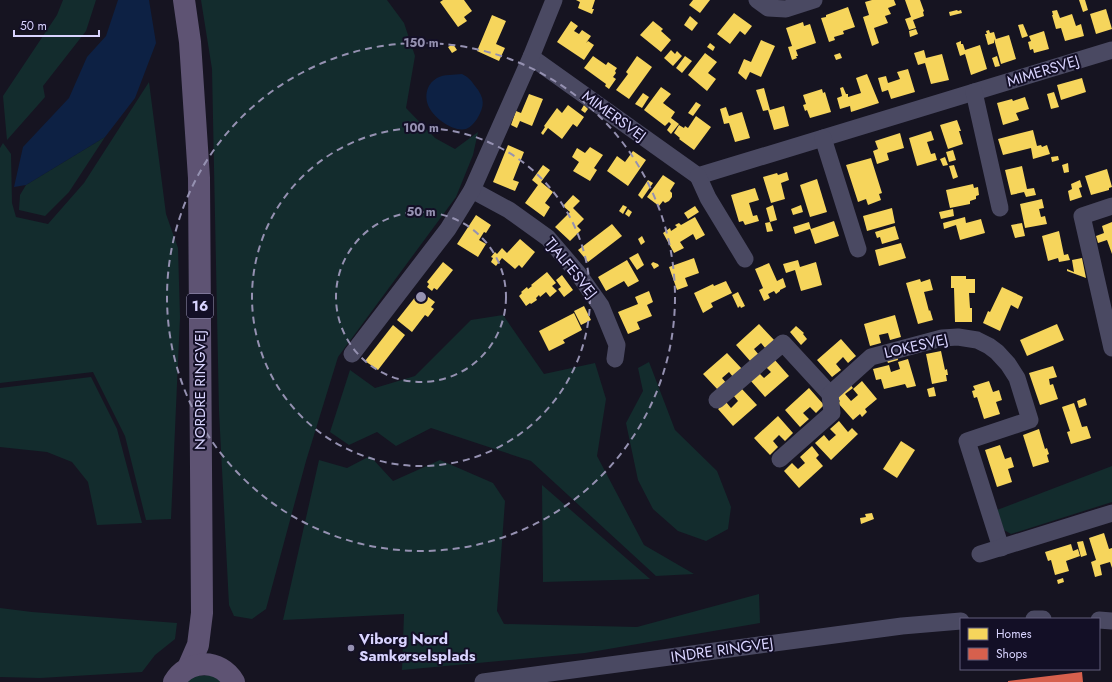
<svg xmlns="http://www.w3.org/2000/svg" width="1112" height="682" viewBox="0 0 1112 682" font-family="Jost,sans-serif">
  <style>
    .green { fill: #132c2d }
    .water { fill: #0d2144 }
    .homes { fill: #f6d55c }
    .shops { fill: #d6604d }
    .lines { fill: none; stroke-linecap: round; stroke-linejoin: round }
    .minor { stroke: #4a4962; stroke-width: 17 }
    .major { stroke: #5e5373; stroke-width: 22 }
    .ring { fill: none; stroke: #9591b1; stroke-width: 2; stroke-dasharray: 7 5 }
    .poi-dot { fill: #9591b1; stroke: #130f26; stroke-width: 1.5 }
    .labels { text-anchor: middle; stroke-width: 4; stroke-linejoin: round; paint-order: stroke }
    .shield { fill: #130f26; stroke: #9e99be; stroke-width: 1 }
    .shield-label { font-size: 14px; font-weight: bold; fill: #d9d4ff }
    .street-label { font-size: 15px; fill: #d9d4ff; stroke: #130f26 }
    .poi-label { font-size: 15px; font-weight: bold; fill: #d9d4ff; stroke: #130f26; text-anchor: start }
    .centre { fill: #9591b1; stroke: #130f26; stroke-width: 2 }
    .ring-label { font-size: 12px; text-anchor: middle; font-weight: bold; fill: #9591b1; stroke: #130f26; stroke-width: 4; stroke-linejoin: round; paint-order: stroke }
  </style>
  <rect width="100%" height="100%" fill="#161421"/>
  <g class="green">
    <polygon points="63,0 96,0 86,31 43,86 45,97 7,140 3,96 57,15"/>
    <polygon points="201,0 387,0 404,23 415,56 406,108 435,138 455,149 478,132 473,155 456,197 338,357 306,461 266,609 252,619 234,616 229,605 219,411 212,69"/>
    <polygon points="149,82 166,214 178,248 180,317 171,519 146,520 125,436 93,372 0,383 0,148 3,143 11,154 12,203 16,217 48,224 84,183"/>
    <polygon points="105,137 69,192 45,216 19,210 20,195 26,185"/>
    <polygon points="503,315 544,374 595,363 606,399 597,456 644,545 694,574 656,576 531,461 431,428 396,446 377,432 349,445 330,432 350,370 375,388 415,376 471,320"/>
    <polygon points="649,362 675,430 717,471 731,507 728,529 706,541 678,531 653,509 638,480 626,423 643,391 638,368"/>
    <polygon points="91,377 117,429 142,523 97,525 88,482 72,462 47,452 0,447 0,388"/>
    <polygon points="370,456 393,481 440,460 493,483 505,501 497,611 504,624 637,627 759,594 760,623 585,653 402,670 404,614 283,620 319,460 347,468"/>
    <polygon points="1112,466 1112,502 1011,534 1004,530 997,510"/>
    <polygon points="542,485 650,579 543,582"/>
    <polygon points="0,608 32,612 177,623 175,639 155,655 142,672 40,678 0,677"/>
    <polygon points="211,675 222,682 185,682 192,676"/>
  </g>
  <g class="water">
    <polygon points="118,0 149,0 156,43 135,98 105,137 26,185 14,187 23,147 69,98 87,57 106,36"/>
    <path d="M462 74C468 77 471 80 475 86 485 98 485 106 477 119 474 123 471 127 466 129 453 132 436 119 430 109 424 99 425 85 437 78 444 74 454 75 462 74Z"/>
  </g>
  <g class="homes">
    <polygon points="443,0 464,0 472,11 464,17 467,21 458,27 440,2"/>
    <polygon points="576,0 595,0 592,9 594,9 592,14 578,8 580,2"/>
    <polygon points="693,0 710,0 700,13 689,5"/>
    <polygon points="872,0 894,0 896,5 888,8 891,14 885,16 888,23 874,28 879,43 872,46 863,17 869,15 865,2"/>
    <polygon points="905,0 920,0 924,11 923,12 924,16 913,20 916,28 909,30 905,19 911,17"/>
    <polygon points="1079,0 1085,0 1088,10 1083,12"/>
    <polygon points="848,7 855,27 843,31 844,34 834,37 835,40 829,42 821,18 826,17 826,15"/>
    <polygon points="1106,9 1112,29 1096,34 1090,14"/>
    <polygon points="957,10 958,11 961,10 962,13 950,16 949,12"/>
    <polygon points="1057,10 1060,18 1072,14 1076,26 1081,24 1084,36 1065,41 1061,28 1056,29 1052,15 1053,15 1052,11"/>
    <polygon points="734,13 752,26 745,35 740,31 730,44 717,34"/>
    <polygon points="492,15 506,21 496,44 505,48 499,61 477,51"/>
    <polygon points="690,16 698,23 692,31 684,25"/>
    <polygon points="571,21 578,26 574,31 579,34 582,30 591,36 586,43 588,41 594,45 584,60 557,42"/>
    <polygon points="653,21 663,29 661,31 671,40 661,52 640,35"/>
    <polygon points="803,22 804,26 810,24 816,43 796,50 798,56 796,56 797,58 792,60 788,47 792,46 786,28"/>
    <polygon points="1023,24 1028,36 1022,38 1018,25"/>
    <polygon points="916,29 918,34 910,37 909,31"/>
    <polygon points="989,30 990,33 994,32 996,39 1009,35 1016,59 1001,64 994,39 994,43 988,45 985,34 987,34 986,31"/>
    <polygon points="1044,31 1049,49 1034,53 1033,49 1030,50 1028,42 1031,41 1029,36"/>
    <polygon points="761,40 775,46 761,77 750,72 746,80 738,73 744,59 751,62"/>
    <polygon points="961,41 961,44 963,44 965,50 980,45 987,69 971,75 965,54 960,56 956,43"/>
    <polygon points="710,43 715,47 713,51 707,47"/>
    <polygon points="453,44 457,50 452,53 448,47"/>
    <polygon points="671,50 675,54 677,51 682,56 673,66 664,58"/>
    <polygon points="924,50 926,58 942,54 949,80 931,84 925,63 918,65 914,53"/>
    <polygon points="705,53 717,62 708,73 716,79 707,91 688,75"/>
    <polygon points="840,53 842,58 836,60 834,55"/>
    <polygon points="593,56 606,65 608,62 617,68 615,71 616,73 613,77 616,79 609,89 605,86 606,84 584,68"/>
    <polygon points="637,56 652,67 629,99 616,90 628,74 626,72"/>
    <polygon points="685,56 692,61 682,73 676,68"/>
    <polygon points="997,56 1000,66 995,67 992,58"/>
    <polygon points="908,69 915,92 891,99 888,90 882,92 878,78 886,76 888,83 900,79 897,72"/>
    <polygon points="867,74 879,103 851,112 850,106 840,109 837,98 842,96 840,88 843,87 846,94 848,94 848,97 861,93 856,78"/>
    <polygon points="1082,78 1086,92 1061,100 1057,85"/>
    <polygon points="661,87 671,94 663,103 675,112 671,118 679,124 671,134 667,130 671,124 669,122 665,126 644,110"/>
    <polygon points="764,88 770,110 784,106 789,126 774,130 768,110 763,111 756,90"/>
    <polygon points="822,89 823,93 825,92 831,112 810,118 807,110 805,111 803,105 806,104 803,95"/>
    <polygon points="1054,92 1059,107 1051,109 1047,94"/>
    <polygon points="643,93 649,97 642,108 635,104"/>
    <polygon points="529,94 543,99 532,126 520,121 517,128 511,125 516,111 521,113"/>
    <polygon points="1025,97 1029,109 1016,113 1019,120 1003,125 997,103 1012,99 1013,101"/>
    <polygon points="696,102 701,105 693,116 688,113"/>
    <polygon points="568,105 584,117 577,127 573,124 562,139 548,128 543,135 541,133 545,127 544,126 557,108 562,113"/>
    <polygon points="584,105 588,109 585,113 581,110"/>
    <polygon points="726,107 729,116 742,112 750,138 735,142 729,123 724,124 720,109"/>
    <polygon points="696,116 711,127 694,150 679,139 680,138 674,133 679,125 684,128 685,126 688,128"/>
    <polygon points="957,120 961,131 959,131 963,144 948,149 940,125"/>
    <polygon points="1033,130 1037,146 1041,145 1042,147 1047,145 1050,154 1033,159 1031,148 1003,155 998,139"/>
    <polygon points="931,131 934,140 927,142 931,154 935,153 937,160 917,166 909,138"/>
    <polygon points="900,133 904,148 887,153 889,160 877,164 873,151 878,149 875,141"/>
    <polygon points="508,145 524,152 513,180 519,182 515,191 493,182"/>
    <polygon points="590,147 603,155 594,168 597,170 590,181 573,171 579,162 572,157 577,148 585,153"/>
    <polygon points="953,150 956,160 949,162 946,152"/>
    <polygon points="633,151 646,160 628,186 607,171 617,156 625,162"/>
    <polygon points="1058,156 1059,160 1052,162 1051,157"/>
    <polygon points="945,157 948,165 943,166 940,159"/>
    <polygon points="871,158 882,193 879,194 881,200 868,205 866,199 858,202 846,165"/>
    <polygon points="1068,163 1069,172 1064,173 1062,165"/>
    <polygon points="543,165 550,170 541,182 553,192 545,203 550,207 544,217 525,203 538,185 532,180"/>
    <polygon points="954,165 958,177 953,179 949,166"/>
    <polygon points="1022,166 1027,189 1034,188 1036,195 1026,197 1024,192 1011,195 1005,170"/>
    <polygon points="1107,169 1112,187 1109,188 1109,190 1091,195 1085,176"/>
    <polygon points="787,172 789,180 781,183 785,199 771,203 763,177 777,173 778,175"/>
    <polygon points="663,175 675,183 670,191 672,193 672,197 669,201 665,203 663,201 659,206 647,197"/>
    <polygon points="817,179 827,212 810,217 800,185"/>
    <polygon points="648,180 653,183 642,199 638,195"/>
    <polygon points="1080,180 1082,187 1079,188 1082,197 1070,201 1068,191 1072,189 1071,184"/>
    <polygon points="973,184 974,188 978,187 979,195 976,196 976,199 970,201 970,204 950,208 946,190"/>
    <polygon points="755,188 759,200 749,203 753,216 757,215 759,221 745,225 743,221 739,222 731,195"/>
    <polygon points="573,195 580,201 573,208 584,219 577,226 581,230 570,241 555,227 570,212 563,206"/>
    <polygon points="1042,199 1044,208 1039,209 1041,217 1045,216 1047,224 1025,228 1020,204"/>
    <polygon points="623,205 627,207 623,214 619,211"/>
    <polygon points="773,205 777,220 770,222 766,208"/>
    <polygon points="801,205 803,212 793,215 791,209"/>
    <polygon points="695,206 699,212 688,219 684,213"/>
    <polygon points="892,208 895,223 867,231 863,216"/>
    <polygon points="628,209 632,212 629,217 625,214"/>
    <polygon points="953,209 954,216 941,219 939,212"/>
    <polygon points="476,215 491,225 486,233 484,232 479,240 486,244 478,257 457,244"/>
    <polygon points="695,217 705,235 696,240 693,234 680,242 684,248 674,253 663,233 670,228 671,231 677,227 675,225 679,223 681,225"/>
    <polygon points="965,217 966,223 981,219 985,233 960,240 956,225 944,229 943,223"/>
    <polygon points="834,221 839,236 815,244 810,229 795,234 793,227 809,222 811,229"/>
    <polygon points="770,222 773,231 767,232 765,223"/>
    <polygon points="1112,222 1112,254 1107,240 1098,243 1096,236 1104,233 1102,226"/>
    <polygon points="1022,223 1025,236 1015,238 1011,225"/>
    <polygon points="612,224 622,236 588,262 578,250"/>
    <polygon points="895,226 899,239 882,244 880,237 877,238 875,232"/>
    <polygon points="1059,231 1064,255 1068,254 1070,260 1059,262 1058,258 1048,261 1042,236"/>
    <polygon points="642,236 645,242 641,245 638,239"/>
    <polygon points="520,239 535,252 522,268 519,265 515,269 502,258 496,266 491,262 493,258 491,257 495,252 497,254 502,248 507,253"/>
    <polygon points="901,243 906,258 879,266 875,250"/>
    <polygon points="638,253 644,265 637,270 629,258"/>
    <polygon points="694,258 699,273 685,278 688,286 677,290 669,267"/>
    <polygon points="1082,258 1086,278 1067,271 1067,269 1074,272 1072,260"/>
    <polygon points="627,260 639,281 628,287 624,281 606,291 598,277"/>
    <polygon points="798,260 800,267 816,262 822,285 801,291 795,270 786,273 783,264"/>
    <polygon points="443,262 453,270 437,290 434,288 432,291 427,287 429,284 427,282"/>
    <polygon points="653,262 658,264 659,266 654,269 651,264"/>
    <polygon points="769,263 777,281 783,278 786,287 780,290 780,291 776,294 774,291 768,294 770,298 764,301 759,290 763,288 755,269"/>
    <polygon points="547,272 556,283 552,286 557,291 550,297 546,292 540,297 539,295 536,298 537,300 531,304 530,303 526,306 519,296 522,293 521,292 527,287 528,289 532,286 531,285"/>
    <polygon points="562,275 573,290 564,297 558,289 561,287 556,280"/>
    <polygon points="951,276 966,276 966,279 975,279 975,293 969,293 970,308 972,308 972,322 955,322 954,288 951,288"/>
    <polygon points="920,279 921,282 930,279 933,290 924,292 929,311 930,310 933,320 918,324 906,283"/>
    <polygon points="726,281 732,293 711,303 713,307 703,313 694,293 713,284 714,286"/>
    <polygon points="1002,287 1023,297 1018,309 1011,305 1000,331 983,323 988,311 990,312"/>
    <polygon points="420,291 435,302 431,307 434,309 428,317 425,315 412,332 397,320"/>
    <polygon points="649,291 653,302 647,305 652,316 637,322 640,329 628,334 618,312 638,304 635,297"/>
    <polygon points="738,292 745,306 741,308 740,306 738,308 732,295"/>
    <polygon points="584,306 591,320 581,325 574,311"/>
    <polygon points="574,313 582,330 563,340 565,343 549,351 539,331"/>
    <polygon points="895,315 901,337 890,340 888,333 879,335 881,343 870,346 864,324"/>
    <polygon points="759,324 775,341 766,349 761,343 754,349 759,355 751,362 736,345"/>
    <polygon points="1057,324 1064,340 1027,356 1020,340"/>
    <polygon points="393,325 405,335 378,370 365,361"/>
    <polygon points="796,326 804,333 803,334 807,339 801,345 790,332"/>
    <polygon points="841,339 856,356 848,363 843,357 836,364 841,370 832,377 817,360"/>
    <polygon points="941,351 945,370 947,369 948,375 946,375 947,381 932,384 926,354"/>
    <polygon points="727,353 743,370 734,378 729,372 722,378 727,384 719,391 703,374"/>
    <polygon points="897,355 898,360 888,363 886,358"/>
    <polygon points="774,359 789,376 765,397 750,380 758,372 764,378 771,372 765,366"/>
    <polygon points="908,359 916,386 907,388 905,384 884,389 881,379 876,380 873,369 889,365 891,372 900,369 898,362"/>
    <polygon points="1053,366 1057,377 1049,379 1050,385 1053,384 1058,399 1040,405 1029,373"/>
    <polygon points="862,381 877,399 865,409 867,412 862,417 860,414 853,420 838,403 840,401 837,398 849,383 853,388 845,394 851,401 858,395 853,389"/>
    <polygon points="989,381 993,392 999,390 1002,400 996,402 1000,414 984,419 977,397 974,398 972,391 975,390 973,386"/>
    <polygon points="934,387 936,396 929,397 927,389"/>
    <polygon points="741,388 757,405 733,426 718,409 726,402 731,408 738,401 733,395"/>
    <polygon points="809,388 824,405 816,413 810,407 803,413 809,419 800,427 785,410"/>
    <polygon points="1085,398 1087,405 1079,408 1077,401"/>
    <polygon points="1074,403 1082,427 1087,426 1091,438 1071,444 1067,432 1070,431 1062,407"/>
    <polygon points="778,416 793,433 785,441 779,435 773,441 778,447 770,455 754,438"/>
    <polygon points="839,421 848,432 852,428 858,434 831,460 815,443 824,435 829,441 836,435 830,429"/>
    <polygon points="1039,429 1045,449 1047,448 1049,454 1047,455 1049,462 1033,467 1023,435"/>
    <polygon points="901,441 915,450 897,478 883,469"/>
    <polygon points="1000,445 1005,459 1011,457 1014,467 1008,469 1012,482 997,487 985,450"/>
    <polygon points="812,446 819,455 816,458 823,466 799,488 784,471 792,463 798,469 805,463 800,457"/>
    <polygon points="872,513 874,519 861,524 860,518 866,517 865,514"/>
    <polygon points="1104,533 1109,549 1112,548 1112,568 1110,562 1100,565 1102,575 1095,577 1091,562 1096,560 1089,538"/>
    <polygon points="1083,541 1087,555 1081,557 1077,542"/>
    <polygon points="1071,544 1073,551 1078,549 1080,556 1066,561 1069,571 1055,575 1051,560 1048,561 1045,552"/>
    <polygon points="1063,578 1064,582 1058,584 1057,580"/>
  </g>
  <polygon class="shops" points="1082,672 1083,682 1008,682 1008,681"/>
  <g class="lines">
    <g class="minor">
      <polyline points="757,0 768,8 786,9 814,0"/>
      <polyline points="531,57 698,176 1112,50"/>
      <polyline points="974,92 1000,208"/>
      <polyline points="823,138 858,249"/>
      <polyline points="698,176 708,198 745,259"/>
      <polyline points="472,190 509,210 548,238 577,272 601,306 617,345 615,359"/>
      <polyline points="1112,206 1082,216 1112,348"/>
      <polyline points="352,354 448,229 472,190 531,57 554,0"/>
      <polyline points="717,400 783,343 830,394"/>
      <polyline points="780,459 832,413 830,394 871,357 942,338 958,337 977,340 989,346 997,352 1008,364 1017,378 1030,420 967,441 1001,548"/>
      <polyline points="980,554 1112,513"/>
      <polyline points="1034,619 1043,619"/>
      <polyline points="1099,620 1112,621"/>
      <polyline points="483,682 902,626 961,621"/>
    </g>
    <g class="major">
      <polyline points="184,0 190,42 199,178 202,613 198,645 188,668"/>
      <path d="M174 682C188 659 220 658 234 682"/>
    </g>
  </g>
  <g class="ring">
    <circle cx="421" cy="297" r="85"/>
    <circle cx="421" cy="297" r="169"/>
    <circle cx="421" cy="297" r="254"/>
  </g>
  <circle class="poi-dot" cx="351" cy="648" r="4"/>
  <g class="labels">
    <rect class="shield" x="187" y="294" width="26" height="24" rx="3"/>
    <g class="shield-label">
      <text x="200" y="311">16</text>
    </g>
    <g class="street-label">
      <text transform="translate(1043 71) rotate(-17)" y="5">MIMERSVEJ</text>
      <text transform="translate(614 116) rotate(36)" y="5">MIMERSVEJ</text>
      <text transform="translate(571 268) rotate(51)" y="5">TJALFESVEJ</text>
      <text transform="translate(916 346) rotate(-13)" y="5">LOKESVEJ</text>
      <text transform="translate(200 390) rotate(-90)" y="5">NORDRE RINGVEJ</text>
      <text transform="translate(722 650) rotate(-8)" y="5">INDRE RINGVEJ</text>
    </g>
    <g class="poi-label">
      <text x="359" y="644">Viborg Nord<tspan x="359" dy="17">Samkørselsplads</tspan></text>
    </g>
  </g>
  <circle cx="421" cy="297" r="6" class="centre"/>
  <g class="ring-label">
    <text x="421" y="47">150 m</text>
    <text x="421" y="132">100 m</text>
    <text x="421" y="216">50 m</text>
  </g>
  <rect x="960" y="618" width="140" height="52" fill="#130f26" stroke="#625e7d"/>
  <rect x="968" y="628" width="20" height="12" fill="#f6d55c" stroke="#625e7d"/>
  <text x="996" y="638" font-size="12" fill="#d9d4ff">Homes</text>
  <rect x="968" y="648" width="20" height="12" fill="#d6604d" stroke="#625e7d"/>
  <text x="996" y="658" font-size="12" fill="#d9d4ff">Shops</text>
  <path d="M14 30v6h85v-6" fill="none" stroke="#d9d4ff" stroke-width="2"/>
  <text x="20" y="30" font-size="12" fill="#d9d4ff" stroke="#130f26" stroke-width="3" paint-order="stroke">50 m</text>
</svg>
